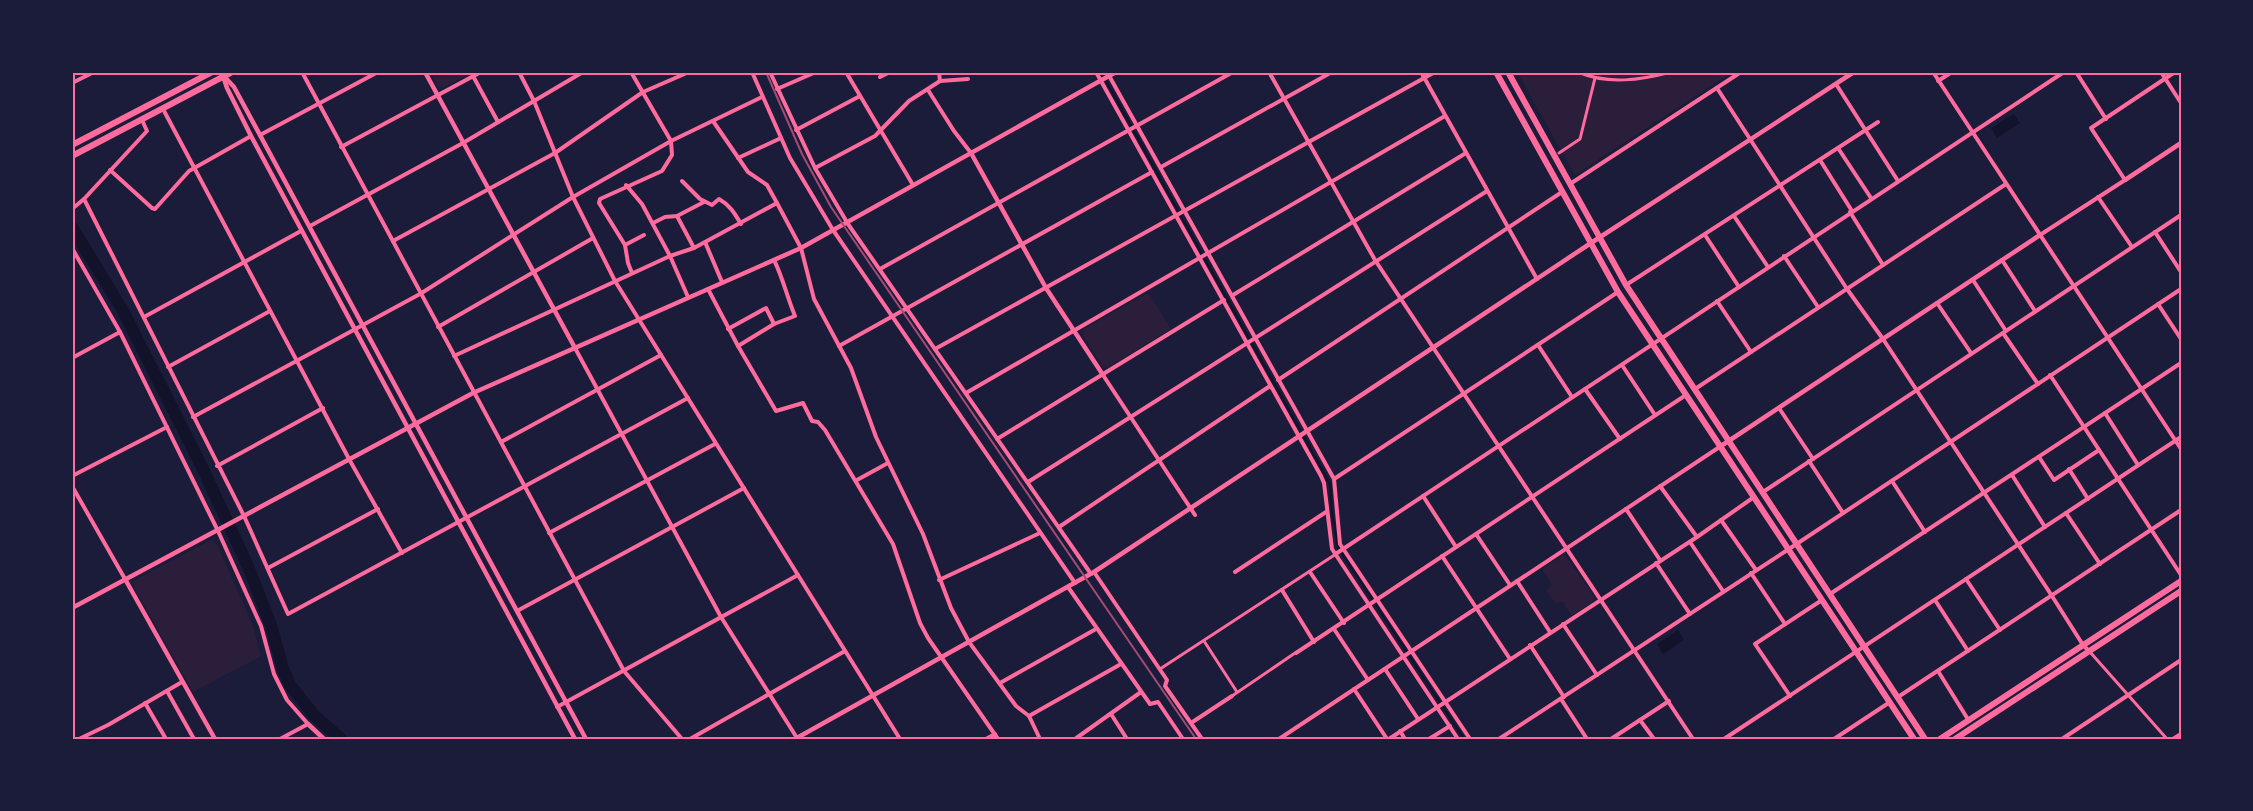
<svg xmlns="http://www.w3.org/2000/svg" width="2253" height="811" viewBox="0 0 2253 811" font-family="'Space Grotesk',sans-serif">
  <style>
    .green { fill: #2a1e3b }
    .water { fill: #12122b }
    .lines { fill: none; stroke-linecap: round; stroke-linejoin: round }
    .stream { stroke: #12122b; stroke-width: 2 }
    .river { stroke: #12122b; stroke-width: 12 }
    .pedestrian { stroke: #ff6b9d; stroke-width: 3 }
    .minor { stroke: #ff6b9d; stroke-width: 4 }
    .tertiary { stroke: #ff6b9d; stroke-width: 4.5 }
    .primary { stroke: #ff6b9d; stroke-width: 6 }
    .trunk { stroke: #ff6b9d; stroke-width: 6 }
    .rail { stroke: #a44b75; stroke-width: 2 }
    .neatline { fill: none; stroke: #ff6b9d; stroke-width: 2 }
  </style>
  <rect width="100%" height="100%" fill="#1b1b3a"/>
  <g class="green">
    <polygon points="430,72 473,72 443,88 438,87"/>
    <polygon points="1517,72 1732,72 1575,175"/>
    <polygon points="1145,294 1150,295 1171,329 1107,368 1103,367 1082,334 1084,329"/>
    <polygon points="211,540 217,544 253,626 261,656 193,692 131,582"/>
    <polygon points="1564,554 1595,598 1595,600 1572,616 1562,601 1556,604 1546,590 1552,585 1542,569"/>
  </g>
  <g class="water">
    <polygon points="2014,114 2020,123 1997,138 1991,128"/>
    <polygon points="1678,630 1684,640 1663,654 1657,644"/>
  </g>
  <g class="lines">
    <polyline class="stream" points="1101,72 1330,484 1332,512 1338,547 1464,739"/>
    <polyline class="river" points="72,227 122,309 202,467 247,564 271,625 283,669 290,685 315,716 341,739"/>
    <g class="pedestrian">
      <path d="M1578 72C1608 85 1641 80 1671 72"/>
      <polyline points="1559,153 1580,139 1595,78"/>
      <polyline points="1204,641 1237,692"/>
      <polyline points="2090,652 2167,739"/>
      <polyline points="1160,669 1336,554"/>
      <polyline points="1232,696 1295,653"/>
    </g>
    <g class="minor">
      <polyline points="302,72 624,671 682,739"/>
      <polyline points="519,72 534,101 573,197 615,281 900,739"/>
      <polyline points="631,72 671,141 672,155 662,171 600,199 599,203 625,245 628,263 632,273"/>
      <polyline points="752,72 790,158 833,230 1075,583"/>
      <polyline points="770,72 815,168 848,224 1091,574"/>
      <polyline points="846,72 913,185"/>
      <polyline points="939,72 940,81"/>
      <polyline points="1096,72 1321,476 1324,483 1332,549 1458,739"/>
      <polyline points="1107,72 1334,479 1340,544 1470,739"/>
      <polyline points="1269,72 1375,260 1693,739"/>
      <polyline points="1421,72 1537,279"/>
      <polyline points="1933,72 2181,449"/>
      <polyline points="2076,72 2106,119"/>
      <polyline points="2161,72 2181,103"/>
      <polyline points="473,76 498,122"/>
      <polyline points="880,77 890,72"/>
      <polyline points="1938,81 1952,72"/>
      <polyline points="72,83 94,72"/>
      <polyline points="1836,84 1898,181"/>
      <polyline points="1717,88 1847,289 1883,339 2052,596 2083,645 2089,651"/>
      <polyline points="777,89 816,72"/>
      <polyline points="928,90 954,131 971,153"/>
      <polyline points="163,109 349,459 402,553"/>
      <polyline points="713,121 748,172 767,185 777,203 801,248 814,299 851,368 876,437 923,534 951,608 969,642 1016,706 1029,716 1040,739"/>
      <polyline points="796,130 860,96"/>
      <polyline points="260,135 378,72"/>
      <polyline points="341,147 481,72"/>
      <polyline points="1838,148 1871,198"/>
      <polyline points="738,158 781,138"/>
      <polyline points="1820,160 1852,211"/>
      <polyline points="1161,167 1332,72"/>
      <polyline points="815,168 875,136 909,101 940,81 968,79"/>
      <polyline points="110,170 152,208 155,209 189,171 251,136"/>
      <path d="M682 181 700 199 712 205 719 199C730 205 735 214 741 224"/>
      <polyline points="1570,184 1741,72"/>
      <polyline points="2098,197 2132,247"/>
      <polyline points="84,199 244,516 288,614 688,398"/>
      <polyline points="72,209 84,199 147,131 142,120"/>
      <polyline points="1850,212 1883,265"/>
      <polyline points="677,216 694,248 777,203"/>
      <polyline points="1734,216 1768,267"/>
      <polyline points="653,223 665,217 677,216 704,202"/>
      <polyline points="310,226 463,143 583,72"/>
      <polyline points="2155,232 2181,272"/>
      <polyline points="1705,235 1739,287"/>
      <polyline points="2040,235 2125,180 2091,128 2175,72"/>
      <polyline points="393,241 555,153 643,92 689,72"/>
      <polyline points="705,242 722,282"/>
      <polyline points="625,245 644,235"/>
      <polyline points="72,248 120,332 218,531 261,626 274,674 287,700 308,724 280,739"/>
      <polyline points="1784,256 1818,307"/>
      <polyline points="2002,260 2035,311"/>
      <polyline points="880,269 1233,72"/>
      <polyline points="1973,280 2006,331"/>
      <polyline points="1626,285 1878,122"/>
      <polyline points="708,289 738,346 776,411 803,403 812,421 818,422 825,430 893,544 920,623 928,638 998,739"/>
      <polyline points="1233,295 1466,153"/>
      <polyline points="688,297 670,256 694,248"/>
      <polyline points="1717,301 1751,352"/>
      <polyline points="1937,303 1971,353"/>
      <polyline points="2158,304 2181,339"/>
      <polyline points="144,317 301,231"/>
      <polyline points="438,327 593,238"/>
      <polyline points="728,329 766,308 774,324"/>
      <polyline points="2003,333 2038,384"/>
      <polyline points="1538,345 1572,397"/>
      <path d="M738 346 774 324 795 316C787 297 783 278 774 260"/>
      <polyline points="839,346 1152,172"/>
      <polyline points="575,348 721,617 797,738"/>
      <polyline points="935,349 1435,72"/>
      <polyline points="454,356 670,256 642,204 626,185"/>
      <polyline points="72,358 120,332"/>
      <polyline points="1622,365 1655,415"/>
      <polyline points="168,367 270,311"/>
      <polyline points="1103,375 1195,515"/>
      <polyline points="2050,375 2181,575"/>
      <polyline points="1278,380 1562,192"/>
      <polyline points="1585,389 1620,439"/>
      <polyline points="1695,389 2006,184"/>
      <polyline points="966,393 1445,116"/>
      <polyline points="1779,408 1813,459"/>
      <polyline points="2105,413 2138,465"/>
      <polyline points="193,417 420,294 573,197 671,141 762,97"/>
      <polyline points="997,439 1224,300"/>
      <polyline points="501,442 661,355"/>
      <polyline points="2039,457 2054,480 2099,450"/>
      <polyline points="1809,461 1843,513"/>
      <polyline points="217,466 323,408"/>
      <polyline points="2069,469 2088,499"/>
      <polyline points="2012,475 2045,527"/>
      <polyline points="72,476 167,427"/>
      <polyline points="1334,479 1618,292"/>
      <polyline points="857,480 888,463"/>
      <polyline points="1892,481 1925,532"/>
      <polyline points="1028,482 1487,191"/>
      <polyline points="72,486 125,579"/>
      <polyline points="1660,486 1697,537"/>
      <polyline points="1763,492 2181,215"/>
      <polyline points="1423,496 1456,547"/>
      <polyline points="1626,509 1660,560"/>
      <polyline points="2066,513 2100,564"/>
      <polyline points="1721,520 1756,570"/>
      <polyline points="1059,527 1270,386"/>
      <polyline points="549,533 715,444"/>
      <polyline points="1476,534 1510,585"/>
      <polyline points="1690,542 1723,591"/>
      <polyline points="1337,553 2064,72"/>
      <polyline points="1442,556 1510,659"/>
      <polyline points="1656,563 1690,614"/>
      <polyline points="268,568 378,509"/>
      <polyline points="1094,572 1167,680 1165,686 1202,739"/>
      <polyline points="1235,572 1326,512"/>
      <polyline points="1310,572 1344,623"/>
      <polyline points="1751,573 1785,624"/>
      <polyline points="1966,579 2000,630"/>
      <polyline points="939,580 1040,533"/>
      <polyline points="1517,581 1550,632"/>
      <polyline points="1068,587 1150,704 1158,702 1183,739"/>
      <polyline points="1282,590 1314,642"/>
      <polyline points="1830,594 2181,363"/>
      <polyline points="1935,600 1968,651"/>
      <polyline points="517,611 744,488"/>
      <polyline points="1563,624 1597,675"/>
      <polyline points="1334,629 1368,680"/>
      <polyline points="1530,645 1564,697"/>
      <polyline points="1296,653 1686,395"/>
      <polyline points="1385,669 1418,719"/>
      <polyline points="1938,671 1969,721"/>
      <polyline points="1000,683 1096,629"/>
      <polyline points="1354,689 1387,739"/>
      <polyline points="167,691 194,739"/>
      <polyline points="1790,696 1755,644 1822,600"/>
      <polyline points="1898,697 2181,510"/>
      <polyline points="1561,699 1587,739"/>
      <polyline points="145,703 166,739"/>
      <polyline points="557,707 798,575"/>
      <polyline points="1111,714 1127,739"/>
      <polyline points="1029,716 1121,664"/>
      <polyline points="1640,720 1654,739"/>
      <polyline points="1191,723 1232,696"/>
      <polyline points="1400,731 1405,739"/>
      <polyline points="79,739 108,725 182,682"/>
      <polyline points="690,739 845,651"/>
      <polyline points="986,739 995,734"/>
      <polyline points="1075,739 1141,692"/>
      <polyline points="1279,739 1721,446"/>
      <polyline points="1389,739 1697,537 1754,497"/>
      <polyline points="1429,739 1450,726"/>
      <polyline points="1499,739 1789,549 2181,289"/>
      <polyline points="1611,739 1669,701"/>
      <polyline points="1724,739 2181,437"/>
      <polyline points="1834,739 1890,702"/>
      <polyline points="2062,739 2181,660"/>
      <polyline points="2173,739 2181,734"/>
    </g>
    <g class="tertiary">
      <polyline points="220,72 234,87 586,739"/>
      <polyline points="425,72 575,348"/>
      <polyline points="223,76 227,88 251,136 575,739"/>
      <polyline points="971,153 1046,288 1103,375"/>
      <polyline points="2125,180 2181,143"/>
      <polyline points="1721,446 2040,235"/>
      <polyline points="125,579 215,739"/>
      <polyline points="72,608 473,393 801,248 1116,72"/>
      <polyline points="308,724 324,739"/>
      <polyline points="795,739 1094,572 1591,243 1854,72"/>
    </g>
    <g class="primary">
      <polyline points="1496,72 1618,292 1914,739"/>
      <polyline points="1508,72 1626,285 1925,739"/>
      <polyline points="1940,739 2181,581"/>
      <polyline points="1955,739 2181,591"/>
    </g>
    <g class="trunk">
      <polyline points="72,145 212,72"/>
      <polyline points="72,156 232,72"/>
    </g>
    <polyline class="rail" points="766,72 802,154 831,207 1196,739"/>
  </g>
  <rect width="2253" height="811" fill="none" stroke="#1b1b3a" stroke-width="147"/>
  <rect x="74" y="74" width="2106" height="664" class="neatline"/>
</svg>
